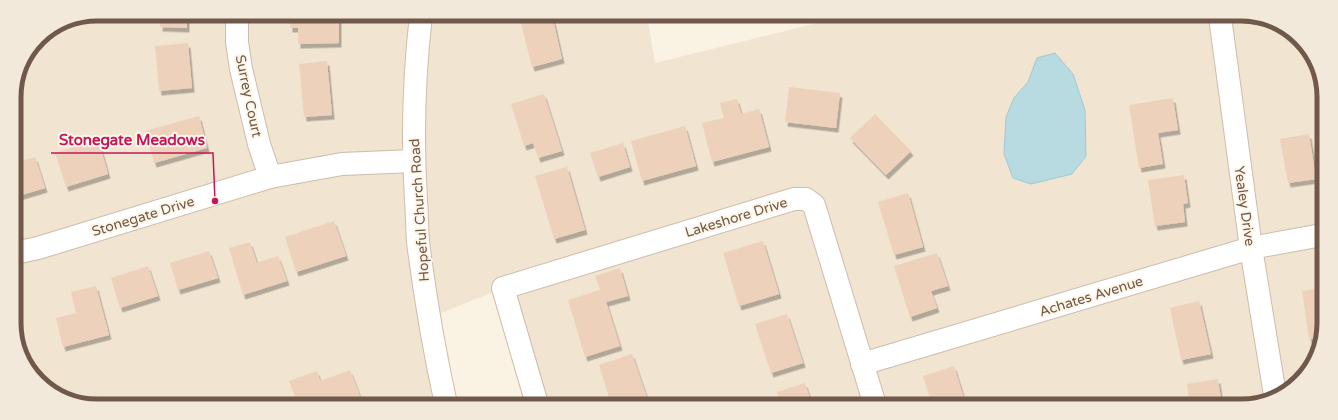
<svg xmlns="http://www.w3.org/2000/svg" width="1338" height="420" viewBox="0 0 1338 420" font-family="'Varela Round',sans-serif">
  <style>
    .residential { fill: #f1e4d1 }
    .water { fill: #b8dbe2; stroke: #9fc9d3 }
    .building { fill: #eed1bb; filter: url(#shadow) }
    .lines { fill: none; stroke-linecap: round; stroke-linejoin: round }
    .street-casing { stroke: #cdbcac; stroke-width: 24 }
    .secondary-casing { stroke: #d0bcaa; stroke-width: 24 }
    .street { stroke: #fff; stroke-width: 22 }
    .secondary { stroke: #fff; stroke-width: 22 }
    .labels { text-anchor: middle; stroke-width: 4; stroke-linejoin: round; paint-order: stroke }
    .street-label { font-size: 14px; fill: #70594a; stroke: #fef6e8 }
    .rim { fill: none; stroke: #70594a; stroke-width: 5 }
    .leader { fill: none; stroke: #c2185b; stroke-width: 1.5 }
    .callout-dot { fill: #c2185b; stroke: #fef6e8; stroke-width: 1.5 }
    .callout-label { font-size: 15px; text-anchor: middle; font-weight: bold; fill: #c2185b; stroke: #fef6e8; stroke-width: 4; stroke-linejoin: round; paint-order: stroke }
  </style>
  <defs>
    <filter id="shadow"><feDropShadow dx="2.5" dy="4.5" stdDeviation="0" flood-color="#0004"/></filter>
  </defs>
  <rect width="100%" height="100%" fill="#faf2e2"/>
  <polygon class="residential" points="97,14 647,15 655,63 846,16 1263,17 1303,42 1322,81 1321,345 1292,389 1247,406 537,404 503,288 429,318 446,404 75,403 35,378 16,339 14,91 20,65 38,38 65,20"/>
  <polygon class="water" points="1055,53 1073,74 1085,110 1086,156 1072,174 1031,184 1013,178 1004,154 1006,117 1014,98 1028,82 1037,58"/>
  <g class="building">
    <polygon points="161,14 187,14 187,28 160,27"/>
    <polygon points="290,14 339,15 339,43 298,44 298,28 290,28"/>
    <polygon points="537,15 552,15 562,59 532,67 520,19"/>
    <polygon points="188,43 192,88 159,91 155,46"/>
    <polygon points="327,61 332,115 304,117 299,64"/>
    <polygon points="789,87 840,93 836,128 785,122"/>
    <polygon points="544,94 562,151 538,158 533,143 524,146 511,104"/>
    <polygon points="1173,98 1178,130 1158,133 1163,164 1139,168 1129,105"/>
    <polygon points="737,99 741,114 759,109 769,147 712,162 702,123 724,118 720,103"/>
    <polygon points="875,114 911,151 886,175 850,138"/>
    <polygon points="199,116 207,148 154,163 145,131"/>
    <polygon points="685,126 696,166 642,181 631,141"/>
    <polygon points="1309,134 1316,179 1288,183 1280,139"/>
    <polygon points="98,139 108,174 66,187 55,153"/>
    <polygon points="623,143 630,167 598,177 590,153"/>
    <polygon points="35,157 45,188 15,197 15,163"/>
    <polygon points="567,167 585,230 554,239 535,176"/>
    <polygon points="1184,175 1188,203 1183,204 1185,222 1155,226 1148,180"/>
    <polygon points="908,193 923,247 894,255 878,202"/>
    <polygon points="334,221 346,256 296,272 285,237"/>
    <polygon points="763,241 779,294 739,306 723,253"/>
    <polygon points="250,242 257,263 278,256 287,281 243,295 229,248"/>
    <polygon points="209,251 218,278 178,290 170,263"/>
    <polygon points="937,253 948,286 931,291 937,308 910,317 894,266"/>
    <polygon points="148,266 158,296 120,308 111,278"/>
    <polygon points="620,268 628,296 606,302 620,346 585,357 568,300 600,290 595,276"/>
    <polygon points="96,286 109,335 63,347 56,318 76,313 71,292"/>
    <polygon points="1321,288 1321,337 1309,339 1302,291"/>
    <polygon points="1199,301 1211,354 1181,360 1170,308"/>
    <polygon points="787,314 803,363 771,373 755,324"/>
    <polygon points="632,354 649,404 611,404 599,365"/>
    <polygon points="954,366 966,405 932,405 923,376"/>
    <polygon points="350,370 363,404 298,404 289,381 317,371 320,381"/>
    <polygon points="1218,379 1222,406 1190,406 1187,384"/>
    <polygon points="805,383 812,405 776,405 781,403 777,392"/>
  </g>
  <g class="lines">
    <g class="street-casing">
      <g id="street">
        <polyline points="237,14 237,42 241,69 259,144 270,177"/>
        <polyline points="1220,17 1251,248 1275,395"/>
        <polyline points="15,253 38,248 270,177 342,164 414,161"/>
        <polyline points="862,364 1251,248 1322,235"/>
        <polyline points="537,404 503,288 794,199 806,199 814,205 875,405"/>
      </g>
    </g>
    <g class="secondary-casing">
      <path id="secondary" d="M421 15C414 76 412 138 416 200 417 214 417 228 418 242 425 297 434 350 446 404"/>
    </g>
    <use href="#street" class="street"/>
    <use href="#secondary" class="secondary"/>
  </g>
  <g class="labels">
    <g class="street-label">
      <text transform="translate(249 96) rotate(78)" y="5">Surrey Court</text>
      <text transform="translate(1245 206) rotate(82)" y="5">Yealey Drive</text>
      <text transform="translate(419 210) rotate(-94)" y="5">Hopeful Church Road</text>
      <text transform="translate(143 216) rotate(-17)" y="5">Stonegate Drive</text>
      <text transform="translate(736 217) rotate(-17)" y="5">Lakeshore Drive</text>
      <text transform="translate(1091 296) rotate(-17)" y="5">Achates Avenue</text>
    </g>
  </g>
  <path d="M0 0H1338V420H0ZM97 21H1241A76 76 0 0 1 1317 97V323A76 76 0 0 1 1241 399H97A76 76 0 0 1 21 323V97A76 76 0 0 1 97 21Z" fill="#f3e9db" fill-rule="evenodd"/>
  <path class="rim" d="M97 21H1241A76 76 0 0 1 1317 97V323A76 76 0 0 1 1241 399H97A76 76 0 0 1 21 323V97A76 76 0 0 1 97 21Z"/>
  <path class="leader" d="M215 201L213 153H51"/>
  <circle class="callout-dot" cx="215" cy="201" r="4"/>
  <g class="callout-label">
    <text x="132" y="145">Stonegate Meadows</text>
  </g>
</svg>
